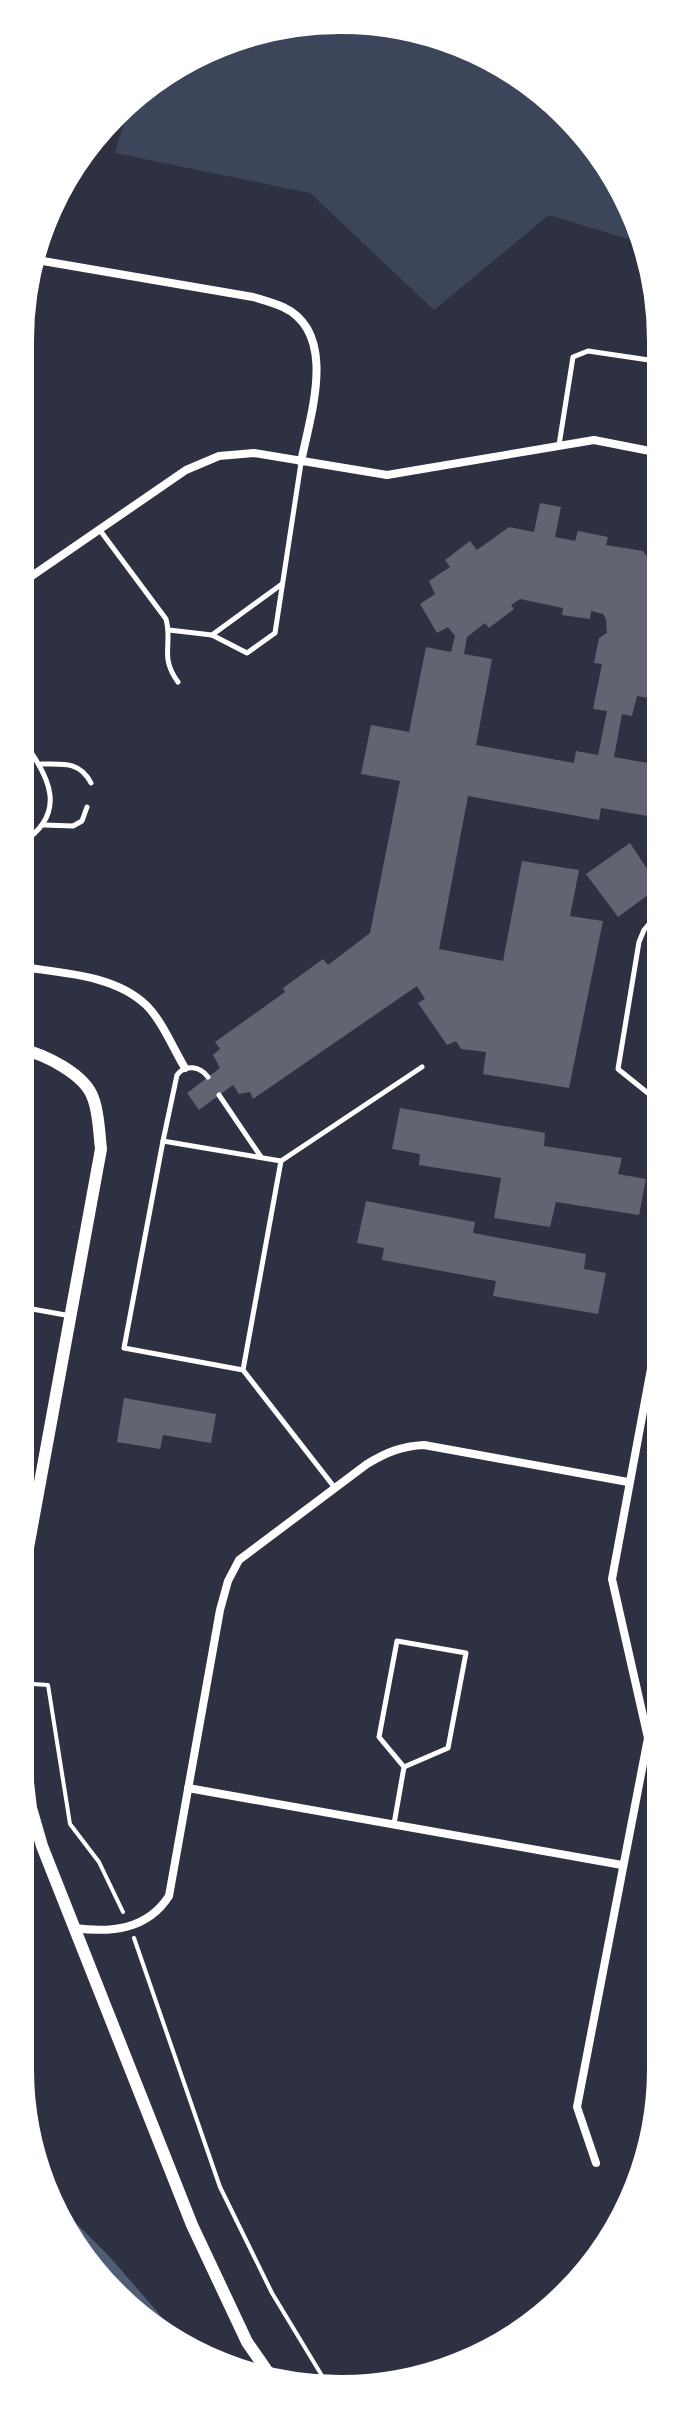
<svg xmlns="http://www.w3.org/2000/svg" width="681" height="2409" viewBox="0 0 681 2409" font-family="Rubik,sans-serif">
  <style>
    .green { fill: #3c4559 }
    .water { fill: #4f5d75 }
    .building { fill: #626471; fill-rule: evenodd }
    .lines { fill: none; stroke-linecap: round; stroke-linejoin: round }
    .path { stroke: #fff; stroke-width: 4 }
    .service { stroke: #fff; stroke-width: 5 }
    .minor { stroke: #fff; stroke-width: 8 }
    .tertiary { stroke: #fff; stroke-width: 12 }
    .rim { fill: none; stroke: #fff; stroke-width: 4 }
  </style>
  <rect width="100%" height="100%" fill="#2d3142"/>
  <polygon class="green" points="277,24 403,24 501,61 583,128 630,198 644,244 549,215 434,310 310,193 115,153 129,105 161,73"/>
  <polygon class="water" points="42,2189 108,2255 195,2355 98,2281"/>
  <g class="building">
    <path d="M540 503 561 507 555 537 575 541 578 531 608 537 606 545 643 551 651 562 660 556V700L637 696 632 716 622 714 614 757 659 765V818L601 808 599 820 468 796 439 949 503 961 522 861 579 870 570 916 603 921 569 1088 483 1074 486 1052 461 1049 456 1041 447 1045 418 1003 425 999 417 986 253 1099 250 1092 239 1094 233 1085 199 1110 187 1093 220 1068 213 1055 220 1049 215 1042 285 992 283 988 323 959 328 965 370 933 400 781 361 774 371 725 409 732 426 647 451 652 455 636 448 627 437 633 420 604 435 594 429 581 450 567 445 560 470 541 477 550 509 527 534 532ZM520 599 563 608 562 615 590 619 591 611 603 614 606 619 607 633 599 638 594 663 602 664 593 709 607 711 598 755 576 751 574 763 476 745 492 659 464 654 467 637 485 623 489 628 514 609 511 605Z"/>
    <polygon points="630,843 659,887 618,917 586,874"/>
    <polygon points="400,1108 545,1133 544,1146 622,1158 618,1174 646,1179 639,1215 556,1202 550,1227 494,1218 501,1178 419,1165 420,1154 392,1149"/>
    <polygon points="366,1201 475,1222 473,1233 586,1254 584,1269 606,1273 598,1314 493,1296 496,1281 382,1260 384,1248 357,1243"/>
    <polygon points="124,1398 216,1414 211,1443 163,1435 160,1449 117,1442"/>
  </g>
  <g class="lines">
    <g class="path">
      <polyline points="33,1684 48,1685 70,1824 99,1862 123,1912"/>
      <polyline points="134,1938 220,2187 272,2293 330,2389"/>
    </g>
    <g class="service">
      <polyline points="559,445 573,357 588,351 649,360"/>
      <path d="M99 529 166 619C173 645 159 656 178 682"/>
      <polyline points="169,630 212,635 247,653 275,633 301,463"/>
      <polyline points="212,635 282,584"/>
      <path d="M41 764C63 764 80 761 91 783"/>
      <polyline points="44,825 73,826 82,821 87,807"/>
      <path d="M22 843C68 813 50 777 23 741"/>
      <polyline points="219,1095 261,1157"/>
      <polyline points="659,1102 618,1069 639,942 644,930 659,912"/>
      <path d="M163 1141 177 1075C185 1064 200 1066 208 1077"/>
      <polyline points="281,1161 422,1067"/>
      <polyline points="21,1307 71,1316"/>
      <polyline points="243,1370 281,1161 163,1141 124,1348 243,1370 335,1488"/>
      <polyline points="394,1824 404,1767 379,1737 397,1641 466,1653 448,1748 404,1767"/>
    </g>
    <g class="minor">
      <path d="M31 262 37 260 253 297C263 300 274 303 283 307 339 333 310 416 301 462"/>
      <polyline points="23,582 186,470 219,456 254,453 387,475 594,440 660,453"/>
      <path d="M22 967C62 973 115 975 146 1005 161 1019 174 1050 185 1068"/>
      <polyline points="188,1788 622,1865"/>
      <path d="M74 1928C111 1933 147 1930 169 1896L220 1610 228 1581 239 1560 367 1464C387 1452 402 1446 424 1445L628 1482"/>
      <polyline points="596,2163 577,2107 648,1738 612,1579 658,1331"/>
    </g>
    <g class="tertiary">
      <path d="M19 1675 28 1548 101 1149C99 1133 99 1113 93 1098 85 1074 44 1054 21 1049"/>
      <polyline points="19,1705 31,1808 42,1846 192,2225 247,2342 272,2378"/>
    </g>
  </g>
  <path d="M0 0H681V2409H0ZM340 32H341A308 308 0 0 1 649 340V2069A308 308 0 0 1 341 2377H340A308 308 0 0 1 32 2069V340A308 308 0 0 1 340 32Z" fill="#fff" fill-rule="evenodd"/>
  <path class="rim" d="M340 32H341A308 308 0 0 1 649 340V2069A308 308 0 0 1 341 2377H340A308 308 0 0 1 32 2069V340A308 308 0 0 1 340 32Z"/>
</svg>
